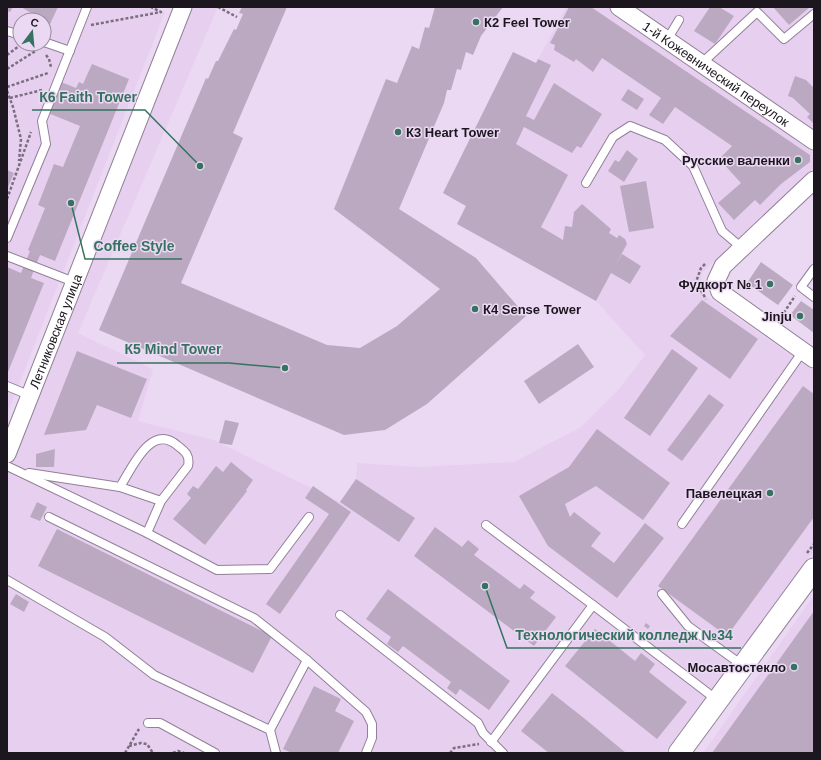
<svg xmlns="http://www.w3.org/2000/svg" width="821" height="760" viewBox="0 0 821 760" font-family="Arial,sans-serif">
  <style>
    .built { fill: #e7cff0; fill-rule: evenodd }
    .building { fill: #bba9c2 }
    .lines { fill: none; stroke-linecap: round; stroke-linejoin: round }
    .service-casing { stroke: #918097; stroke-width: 10 }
    .minor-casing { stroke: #918097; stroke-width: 19 }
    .tertiary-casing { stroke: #918097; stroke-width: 23 }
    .path { stroke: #7a6e7f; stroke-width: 2.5; stroke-dasharray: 3 2; stroke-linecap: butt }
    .service { stroke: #fff; stroke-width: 8 }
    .minor { stroke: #fff; stroke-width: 17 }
    .tertiary { stroke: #fff; stroke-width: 21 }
    .poi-dot { fill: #357360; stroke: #ebd9f3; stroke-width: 1.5 }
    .labels { text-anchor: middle; stroke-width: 3; stroke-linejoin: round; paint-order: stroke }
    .poi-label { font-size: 13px; font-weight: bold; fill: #1c161f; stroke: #ebd9f3; text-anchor: end }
    .street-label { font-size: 13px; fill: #1c161f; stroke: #ebd9f3 }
    .leader { fill: none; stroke: #357360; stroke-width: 1.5 }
    .callout-dot { fill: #357360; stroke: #ebd9f3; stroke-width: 1.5 }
    .callout-label { font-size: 14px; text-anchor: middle; font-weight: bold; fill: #357360; stroke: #ebd9f3; stroke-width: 3; stroke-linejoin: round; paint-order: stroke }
  </style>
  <rect width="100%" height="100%" fill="#ebd9f3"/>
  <g class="built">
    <path d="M7 7H152L165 12 7 415ZM20 20H44V44H20Z"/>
    <polygon points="191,7 218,7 78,333 153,369 138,421 214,440 340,502 356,479 357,463 417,467 514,462 581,427 619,389 645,355 596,301 457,224 466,206 443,193 513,52 536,63 566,7 607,7 814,153 814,168 702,273 700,285 706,296 814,371 814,551 664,753 7,753 7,466 54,358 161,77"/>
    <polygon points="632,7 814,7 814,134"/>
    <polygon points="814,595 814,753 703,753"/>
  </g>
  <g class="building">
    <polygon points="7,7 13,7 10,12 7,11"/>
    <polygon points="21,7 58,7 50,24"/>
    <polygon points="242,7 287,7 233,133 243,138 181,283 327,345 360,348 397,326 440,289 334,209 386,79 397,83 412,46 419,49 425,27 429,28 435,7 503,7 481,36 473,55 466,52 461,70 457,69 451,90 447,90 444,103 399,209 476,258 526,316 427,404 385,430 344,435 99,330 206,78 208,79 216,61 218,61 234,29 236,30 243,14 239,13"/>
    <polygon points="569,7 591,7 810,155 810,162 781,184 760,205 755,200 734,220 718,203 741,183 719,159 732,146 675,107 663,124 649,115 661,98 602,58 593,72 576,59 574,62 554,50 555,45 550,43"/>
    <polygon points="710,7 719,7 734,16 715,44 694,31"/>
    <polygon points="773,7 810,7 789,25"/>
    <polygon points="513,52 536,63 538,59 551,65 526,116 534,120 554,83 602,114 581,148 577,146 572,153 524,127 516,144 568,175 541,227 563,240 565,226 572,227 574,212 582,204 611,229 609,233 617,238 619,235 625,239 627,244 616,264 622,254 641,266 630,284 611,273 596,301 457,224 466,206 443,193"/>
    <polygon points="92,64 129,79 55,261 40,255 31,278 44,283 8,372 7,267 21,273 30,251 28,250 45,208 38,205 54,164 63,167 80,126 48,113 61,82 76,88 79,82 83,84"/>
    <polygon points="795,76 806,80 814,88 814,124 807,117 810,114 793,98 788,96"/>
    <polygon points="628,89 644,99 637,110 621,100"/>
    <polygon points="627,150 638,159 624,182 608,171 615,160 619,162"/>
    <polygon points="7,170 14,173 7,190"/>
    <polygon points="646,181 654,228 629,232 620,186"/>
    <polygon points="761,262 793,285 778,305 747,283"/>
    <polygon points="702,300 758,339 730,379 670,336"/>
    <polygon points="801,301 814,310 814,333 790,315"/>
    <polygon points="578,344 594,367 539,404 524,381"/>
    <polygon points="672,349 698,368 650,436 624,418"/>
    <polygon points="77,351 147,379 131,418 97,405 86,430 44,435"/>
    <polygon points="803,386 814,394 814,517 727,636 658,586"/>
    <polygon points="709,394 724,405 682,461 667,450"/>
    <polygon points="225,420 239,423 232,445 219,443"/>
    <polygon points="597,429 670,483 643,520 596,486 565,504 570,517 574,512 601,533 591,546 614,563 645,523 664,538 617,598 548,546 519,496 569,467"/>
    <polygon points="55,449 54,467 36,467 36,454"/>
    <polygon points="231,462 253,480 246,490 247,491 205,545 173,519 191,498 187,494 193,486 198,489 216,466 223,472"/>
    <polygon points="356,479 415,518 399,542 340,502"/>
    <polygon points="313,486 351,512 280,614 266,604 329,514 305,498"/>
    <polygon points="37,502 47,507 40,521 30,517"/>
    <polygon points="435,527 462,547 468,540 479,549 474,555 520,589 524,584 535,592 530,598 556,617 534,646 414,556"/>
    <polygon points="57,529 272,636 253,673 38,566"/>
    <polygon points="388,589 510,681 489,710 460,689 456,695 447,688 451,682 403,646 398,652 387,644 391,637 366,619"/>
    <polygon points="16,594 29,602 24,612 10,604"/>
    <polygon points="814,611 814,753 712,753"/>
    <polygon points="646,623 650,626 648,629 644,626"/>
    <polygon points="595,629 635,661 641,653 655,664 649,672 687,702 657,739 565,666"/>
    <polygon points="314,686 341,699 335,711 354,721 338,753 292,753 283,749"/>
    <polygon points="552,693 585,719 626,753 549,753 521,731"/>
  </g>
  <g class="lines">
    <g class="service-casing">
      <g id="service">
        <polyline points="7,31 20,35"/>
        <polyline points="667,40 679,20"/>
        <polyline points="44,42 70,51"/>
        <polyline points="702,63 757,12 784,39 814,14"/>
        <polyline points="586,183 613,137 630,126 665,140 693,166 722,231 742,248"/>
        <polyline points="7,238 46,144 42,121 87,7"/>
        <polyline points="7,256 74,282"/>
        <polyline points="814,269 801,287 814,297"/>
        <polyline points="7,386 31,396"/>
        <polyline points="7,466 147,533"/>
        <polyline points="29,473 120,487"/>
        <path d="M161 501 120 487C132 468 151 422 178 446 186 452 190 456 188 466L161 501 147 533 217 570 270 569 309 517"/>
        <polyline points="49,517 254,618 307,660 366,712 372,724 372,738 366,753"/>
        <polyline points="682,524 803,351"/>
        <polyline points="486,525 593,605 491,742"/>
        <polyline points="7,580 105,637 154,675 270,730 276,753"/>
        <polyline points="662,594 688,626 742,665"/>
        <polyline points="593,605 717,700"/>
        <polyline points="340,615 478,723 483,733 503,753"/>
        <polyline points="148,723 160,723 215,753"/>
        <polyline points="270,730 307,660"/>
      </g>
    </g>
    <g class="minor-casing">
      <g id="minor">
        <path id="s1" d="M619 7 814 141"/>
        <polyline points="814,180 723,266 716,281 720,292 814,359"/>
        <path id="s2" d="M7 454 183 7"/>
      </g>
    </g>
    <g class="tertiary-casing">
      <polyline id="tertiary" points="679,753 814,569"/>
    </g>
    <g class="path">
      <polyline points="218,7 237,17"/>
      <polyline points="91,25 161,12 151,7"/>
      <polyline points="7,55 19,46"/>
      <polyline points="46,55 49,59 51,67"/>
      <polyline points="7,69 37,50"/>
      <polyline points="7,87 48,73"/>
      <polyline points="7,91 13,107 21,139 19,161"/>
      <polyline points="10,98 42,90"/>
      <polyline points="7,199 31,132"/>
      <polyline points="705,264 701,268 696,282 706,299"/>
      <polyline points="781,317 795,296"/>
      <polyline points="807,553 814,544"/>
      <polyline points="129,746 141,743 147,744 153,753"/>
      <polyline points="125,753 139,729"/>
      <polyline points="173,753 178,751 184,753"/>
      <polyline points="450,753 454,748 479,744"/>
    </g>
    <use href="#service" class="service"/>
    <use href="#minor" class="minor"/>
    <use href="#tertiary" class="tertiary"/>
  </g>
  <g class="poi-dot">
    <circle cx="476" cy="22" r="4"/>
    <circle cx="398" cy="132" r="4"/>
    <circle cx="798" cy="160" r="4"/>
    <circle cx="770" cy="284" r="4"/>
    <circle cx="475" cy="309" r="4"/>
    <circle cx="800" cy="316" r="4"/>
    <circle cx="770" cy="493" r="4"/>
    <circle cx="794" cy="667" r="4"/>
  </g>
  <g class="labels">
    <g class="poi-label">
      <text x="484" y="27" text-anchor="start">К2 Feel Tower</text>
      <text x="406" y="137" text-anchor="start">К3 Heart Tower</text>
      <text x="790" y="165">Русские валенки</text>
      <text x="762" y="289">Фудкорт № 1</text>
      <text x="483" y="314" text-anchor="start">К4 Sense Tower</text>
      <text x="792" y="321">Jinju</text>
      <text x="762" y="498">Павелецкая</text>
      <text x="786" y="672">Мосавтостекло</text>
    </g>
    <g class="street-label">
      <text dy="5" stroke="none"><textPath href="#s1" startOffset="118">1-й Кожевнический переулок</textPath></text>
      <text dy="5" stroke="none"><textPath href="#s2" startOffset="132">Летниковская улица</textPath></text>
    </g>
  </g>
  <path class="leader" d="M200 166L145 110H32M71 203L85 259H182M285 368L229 363H117M485 586L507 648H741"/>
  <g class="callout-dot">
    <circle cx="200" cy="166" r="4"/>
    <circle cx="71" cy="203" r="4"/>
    <circle cx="285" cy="368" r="4"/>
    <circle cx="485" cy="586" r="4"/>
  </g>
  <g class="callout-label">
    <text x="88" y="102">К6 Faith Tower</text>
    <text x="134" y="251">Coffee Style</text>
    <text x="173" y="354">К5 Mind Tower</text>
    <text x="624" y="640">Технологический колледж №34</text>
  </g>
  <rect width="821" height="760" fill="none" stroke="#1c161f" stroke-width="16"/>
  <g transform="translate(32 32) rotate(16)"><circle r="19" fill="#ebd9f3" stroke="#988b9e"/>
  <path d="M0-3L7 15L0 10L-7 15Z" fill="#357360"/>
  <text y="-6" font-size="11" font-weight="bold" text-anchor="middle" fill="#1c161f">С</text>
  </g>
</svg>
